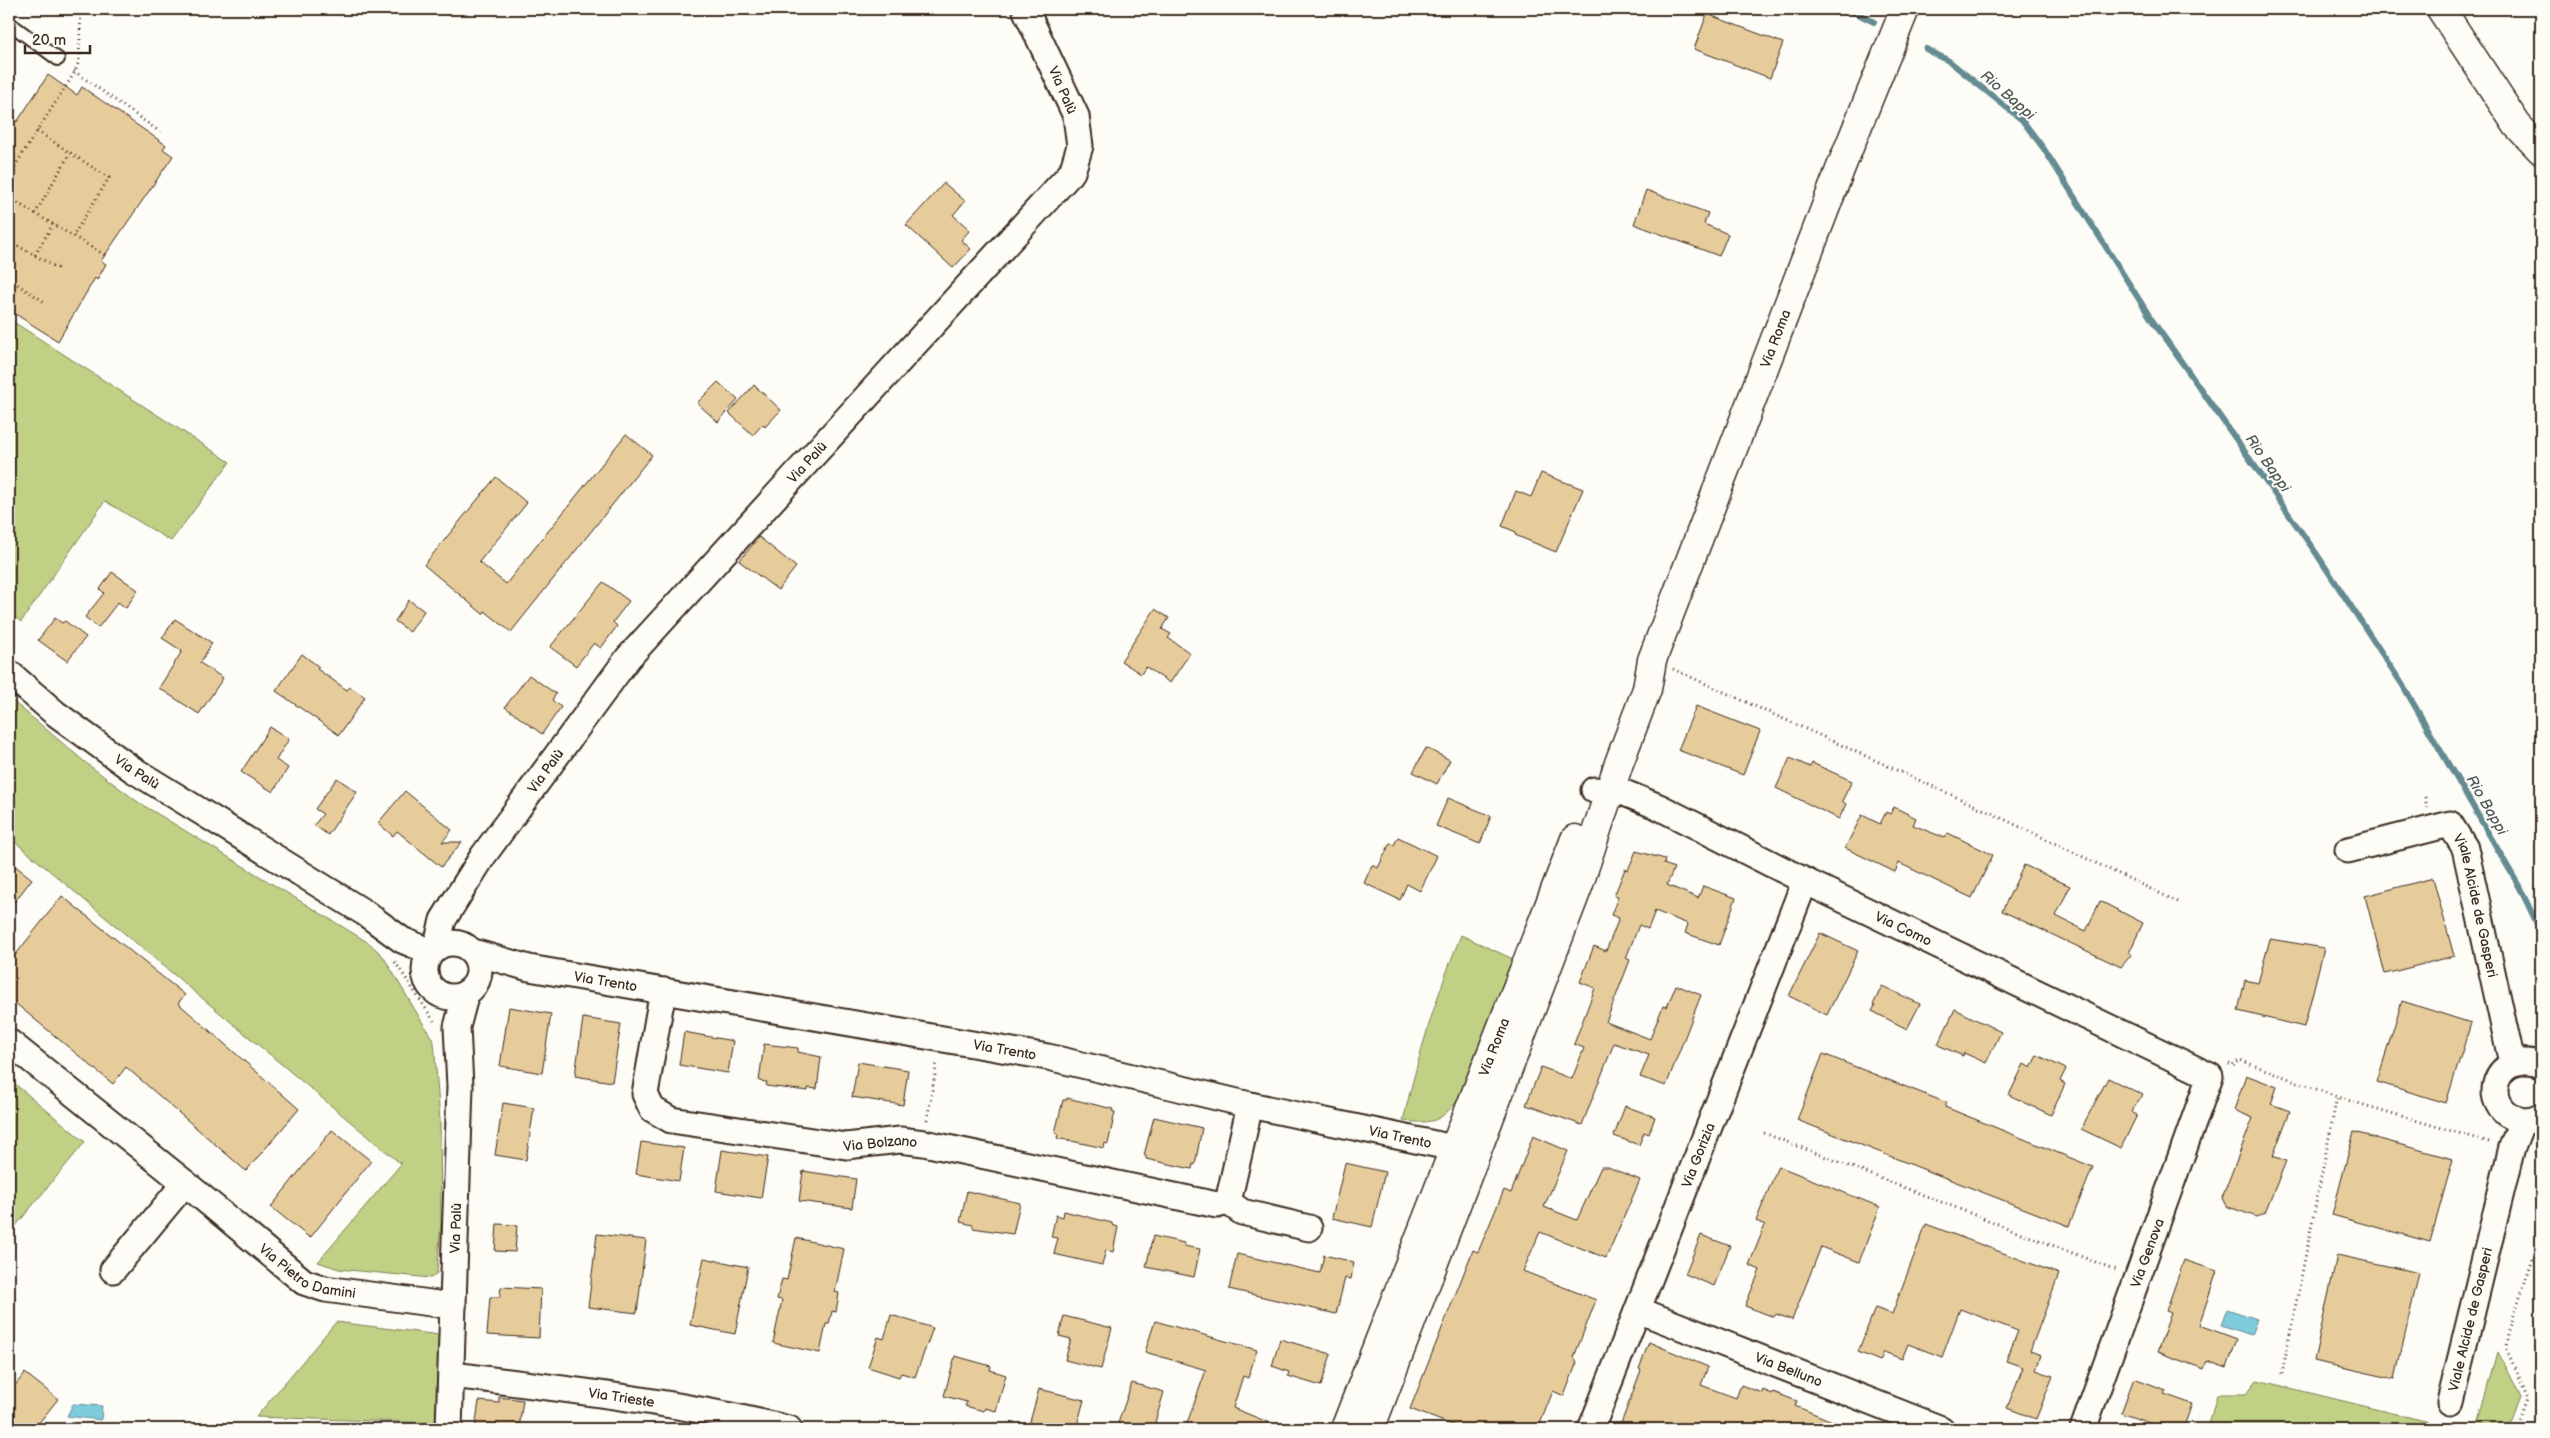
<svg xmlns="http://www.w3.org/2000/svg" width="2550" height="1438" viewBox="0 0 2550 1438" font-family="'Balsamiq Sans',sans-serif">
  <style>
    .green { fill: #c0d186; stroke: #7e7e52 }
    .water { fill: #7fcbde; stroke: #648b91 }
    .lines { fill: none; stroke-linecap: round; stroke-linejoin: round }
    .stream { stroke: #648b91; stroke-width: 6 }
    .building { fill: #e6cc9b; stroke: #3b2a1e }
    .lane-casing { stroke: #3b2a1e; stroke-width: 16 }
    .street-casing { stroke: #3b2a1e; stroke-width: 29 }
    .secondary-casing { stroke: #3b2a1e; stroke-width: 31 }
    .path { stroke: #3b2a1e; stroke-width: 3; stroke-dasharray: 1 4; stroke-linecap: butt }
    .lane { stroke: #fdfcf7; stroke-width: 12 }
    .street { stroke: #fdfcf7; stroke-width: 25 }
    .secondary { stroke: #fdfcf7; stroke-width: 28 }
    .labels { text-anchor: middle; stroke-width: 4; stroke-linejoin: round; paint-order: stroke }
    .street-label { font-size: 14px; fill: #3b2a1e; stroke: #fdfcf7 }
    .water-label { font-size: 15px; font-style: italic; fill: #4f5a58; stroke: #fdfcf7 }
  </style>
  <rect width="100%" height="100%" fill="#fdfcf7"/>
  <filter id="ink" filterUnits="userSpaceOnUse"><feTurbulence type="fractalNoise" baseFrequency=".02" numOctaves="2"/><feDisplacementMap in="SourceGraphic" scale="10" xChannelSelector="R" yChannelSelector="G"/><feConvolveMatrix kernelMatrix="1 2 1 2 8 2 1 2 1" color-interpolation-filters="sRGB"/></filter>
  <g filter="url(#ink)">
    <g class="green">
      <polygon points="9,319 230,462 171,541 105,501 21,622 9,612"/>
      <polygon points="9,698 86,763 138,802 369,943 383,956 434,1042 440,1121 441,1223 437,1273 431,1278 339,1269 318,1262 401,1164 9,837"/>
      <path d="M1461 935 1513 959 1460 1098C1439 1122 1435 1124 1403 1121 1418 1057 1436 996 1461 935Z"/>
      <polygon points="9,1079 85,1142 9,1234"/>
      <polygon points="336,1322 440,1335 437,1423 256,1417"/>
      <polygon points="2498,1352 2520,1396 2507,1429 2477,1429"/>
      <polygon points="2257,1380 2458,1429 2208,1429 2217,1394 2246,1394"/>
    </g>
    <g class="water">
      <polygon points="2227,1309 2257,1319 2251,1335 2221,1325"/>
      <polygon points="73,1404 102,1406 101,1420 67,1416"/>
    </g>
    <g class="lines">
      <g class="stream">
        <polyline points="1848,9 1874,22"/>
        <polyline points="1926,49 1949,61 2022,120 2044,149 2152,320 2316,553 2402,684 2519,886 2541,932"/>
      </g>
    </g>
    <g class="building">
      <polygon points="1707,14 1783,43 1770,78 1694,49"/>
      <polygon points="48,75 77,95 82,87 166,145 163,149 173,156 101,261 106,264 97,280 95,278 58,341 9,310 9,116 17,122"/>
      <polygon points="944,183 965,201 953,215 970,230 961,240 971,249 953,268 906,225"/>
      <polygon points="1646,190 1708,213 1704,224 1728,234 1719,256 1634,224"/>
      <polygon points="718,382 738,400 718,422 697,403"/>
      <polygon points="754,385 781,410 765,427 763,424 753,435 729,413"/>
      <polygon points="626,434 652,455 511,632 485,611 483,614 424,565 496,477 527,503 479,562 506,584"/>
      <polygon points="1541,473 1583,489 1556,552 1515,535 1516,532 1502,526 1516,491 1531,497"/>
      <polygon points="759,537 796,567 778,590 739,561"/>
      <polygon points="112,572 138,590 126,608 118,602 98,628 85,617 104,593 100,589"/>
      <polygon points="603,582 629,601 613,622 617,626 601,648 594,643 576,666 550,647"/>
      <polygon points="409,600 424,611 410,632 395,621"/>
      <polygon points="1155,609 1169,618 1162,629 1171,634 1168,638 1190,653 1170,683 1146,667 1141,674 1121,661"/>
      <polygon points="55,618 62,623 65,621 86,637 67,661 38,640"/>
      <polygon points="175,619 212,643 200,663 223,678 199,714 159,688 182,651 162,638"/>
      <polygon points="302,654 319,667 317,669 347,690 350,687 365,697 339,735 276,691"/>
      <polygon points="529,675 556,694 552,700 561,707 542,734 505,707"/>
      <polygon points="1696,706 1760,731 1743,775 1678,750"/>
      <polygon points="270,727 289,739 276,760 288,768 273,792 241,772"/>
      <polygon points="1426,748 1450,760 1437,784 1413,772"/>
      <polygon points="1790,758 1810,767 1812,763 1852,781 1842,801 1846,804 1839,819 1776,788"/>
      <polygon points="337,778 357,792 328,835 314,825 323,814 315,809"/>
      <polygon points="405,791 452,830 442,842 462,842 441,867 397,831 393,836 378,823"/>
      <polygon points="1448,798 1491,816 1480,844 1436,826"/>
      <polygon points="1894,807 1916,818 1913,825 1945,838 1948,833 1993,855 1972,898 1899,863 1895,872 1845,848 1862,815 1880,824 1886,812 1890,814"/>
      <polygon points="1398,837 1437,856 1420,891 1407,884 1400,900 1364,883 1372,865 1378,868 1390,843 1394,845"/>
      <polygon points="1636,851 1665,859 1664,864 1674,868 1667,885 1698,898 1703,886 1736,898 1719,945 1685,933 1688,924 1655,911 1648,929 1639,925 1626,958 1630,960 1606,1022 1650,1039 1663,1006 1667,1007 1676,985 1701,995 1666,1086 1640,1077 1649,1055 1614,1043 1582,1125 1526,1105 1541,1067 1572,1079 1584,1048 1574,1044 1595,988 1580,982 1594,946 1606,951 1619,918 1611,915 1618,897 1614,896 1625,869 1628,870"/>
      <polygon points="9,861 32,879 9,909"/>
      <polygon points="2024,865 2070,886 2056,916 2086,931 2100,901 2143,923 2129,953 2132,954 2121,967 2002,911"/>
      <polygon points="2433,878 2454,956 2385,974 2365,896"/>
      <polygon points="62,896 185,995 178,1003 299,1109 246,1171 126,1067 113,1084 9,998 9,963"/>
      <polygon points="1820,933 1858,951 1827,1015 1789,996"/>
      <polygon points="2270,939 2324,948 2304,1027 2238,1011 2245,980 2258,983"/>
      <polygon points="1882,986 1920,1004 1907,1029 1872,1011 1875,1006 1873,1005"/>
      <polygon points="2402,1001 2471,1023 2446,1103 2377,1082"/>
      <polygon points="509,1007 551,1014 542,1073 500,1066"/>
      <polygon points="1955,1009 2001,1032 1986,1063 1964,1053 1963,1056 1938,1045"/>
      <polygon points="583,1018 621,1024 612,1082 575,1076"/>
      <polygon points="684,1032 733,1041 728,1073 679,1065"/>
      <polygon points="764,1044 798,1048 798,1052 821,1057 817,1089 808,1088 808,1091 766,1086 767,1082 759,1081"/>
      <polygon points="1823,1054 1947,1103 1945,1107 2093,1167 2069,1226 1797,1120"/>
      <polygon points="2037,1055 2066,1069 2060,1081 2065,1084 2051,1115 2009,1095 2024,1064 2031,1068"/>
      <polygon points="858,1062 908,1070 903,1105 852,1097"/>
      <polygon points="2246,1075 2277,1087 2271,1104 2290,1111 2273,1156 2286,1161 2265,1213 2257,1217 2226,1206 2222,1198 2253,1118 2234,1110"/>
      <polygon points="2108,1078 2143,1095 2131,1112 2137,1115 2121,1148 2081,1129"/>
      <polygon points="1067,1098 1113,1109 1112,1111 1115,1112 1108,1144 1105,1143 1104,1148 1057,1138 1058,1134 1055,1133 1063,1100 1067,1100"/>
      <polygon points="503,1103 534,1108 526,1160 495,1155"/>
      <polygon points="1625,1106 1655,1117 1649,1134 1644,1132 1639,1145 1614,1136"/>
      <polygon points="1154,1117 1202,1128 1195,1165 1193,1164 1192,1169 1146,1159 1146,1156 1144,1155"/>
      <polygon points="332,1130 371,1161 310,1238 271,1207"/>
      <polygon points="2354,1132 2453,1159 2430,1242 2332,1215"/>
      <polygon points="1533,1136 1568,1151 1544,1207 1577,1220 1601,1167 1608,1167 1640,1180 1606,1258 1540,1232 1523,1271 1596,1300 1574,1357 1577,1362 1564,1396 1553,1391 1538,1429 1463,1429 1410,1409 1473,1250 1478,1252 1504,1190 1511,1193"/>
      <polygon points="641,1142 684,1148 679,1181 636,1174"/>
      <polygon points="722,1150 768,1157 761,1198 716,1191"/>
      <polygon points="1345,1163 1385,1172 1372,1227 1332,1218"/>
      <polygon points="1778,1166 1880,1207 1859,1262 1821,1247 1792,1320 1776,1314 1774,1317 1745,1306 1760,1270 1749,1265 1765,1225 1756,1221"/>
      <polygon points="803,1171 856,1179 852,1208 799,1201"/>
      <polygon points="967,1191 1020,1203 1013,1234 973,1228 973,1225 960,1222"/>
      <polygon points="1064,1211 1112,1223 1112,1225 1118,1227 1113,1252 1106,1250 1102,1265 1054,1254 1058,1238 1051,1237 1056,1215 1063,1217"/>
      <polygon points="497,1224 517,1225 515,1252 495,1251"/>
      <polygon points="1926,1224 2059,1274 2030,1351 2041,1355 2036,1370 2053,1376 2036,1419 2007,1408 2023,1367 2006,1361 2018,1331 1960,1309 1942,1357 1908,1344 1902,1359 1884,1352 1880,1361 1858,1352 1875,1308 1892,1314"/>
      <polygon points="597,1234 646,1240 637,1313 588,1307"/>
      <polygon points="1701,1235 1730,1246 1714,1286 1685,1274"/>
      <polygon points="1153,1236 1184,1243 1184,1246 1200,1249 1194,1277 1146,1267"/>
      <polygon points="796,1238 844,1249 835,1292 839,1293 836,1312 832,1311 829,1324 826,1324 820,1353 773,1343 782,1300 777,1299 782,1279 787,1280"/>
      <polygon points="1237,1254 1320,1273 1324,1255 1354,1262 1351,1279 1345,1278 1336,1314 1229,1289"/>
      <polygon points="2337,1255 2419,1273 2395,1379 2314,1361"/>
      <polygon points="704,1258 748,1267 735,1334 690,1325"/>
      <polygon points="2184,1260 2217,1271 2199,1325 2237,1339 2227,1368 2207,1361 2204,1369 2157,1352 2171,1313 2166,1311"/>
      <polygon points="501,1287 541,1289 539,1338 487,1335 490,1297 500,1297"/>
      <polygon points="891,1315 933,1328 915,1377 901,1373 899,1377 868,1367 878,1337 884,1339"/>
      <polygon points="1064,1316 1112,1328 1101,1369 1065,1360 1071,1339 1059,1336"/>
      <polygon points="1155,1321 1257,1350 1248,1378 1243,1376 1233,1408 1285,1429 1185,1429 1206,1370 1145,1352"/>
      <polygon points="1280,1339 1331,1354 1321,1386 1288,1376 1289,1372 1272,1366"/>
      <polygon points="1649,1342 1708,1367 1701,1385 1736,1398 1741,1385 1762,1393 1763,1390 1772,1394 1773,1392 1797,1401 1795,1406 1852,1429 1619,1429 1641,1370 1639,1369"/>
      <polygon points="955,1356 991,1366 990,1370 1006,1375 996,1411 985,1408 984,1411 965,1406 967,1402 944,1396"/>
      <polygon points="25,1373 58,1399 34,1429 9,1429 9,1393"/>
      <polygon points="2134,1378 2166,1390 2164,1394 2192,1404 2183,1429 2166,1429 2121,1413"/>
      <polygon points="1132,1383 1164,1392 1153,1429 1116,1429"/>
      <polygon points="1039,1389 1084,1400 1076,1429 1028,1429"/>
      <polygon points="499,1397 523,1400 519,1429 475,1429 479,1401 499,1403"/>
    </g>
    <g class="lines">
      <g class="lane-casing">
        <polyline id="lane" points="9,23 58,59"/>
      </g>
      <g class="street-casing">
        <g id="street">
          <path id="s1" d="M9 673 55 713 132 769 365 913 402 940 431 952"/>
          <path id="s2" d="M1594 790 1622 792 1659 807 1805 881 2210 1076 2083 1429"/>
          <path id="s3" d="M2348 850 2450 824 2465 848 2512 1063"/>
          <circle cx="452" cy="970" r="27"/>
          <path id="s4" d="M436 948 443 920 483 856 628 658 1072 172 1080 146 1076 116 1026 11"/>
          <path id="s5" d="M473 952 529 968 1048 1057 1250 1105 1444 1146 1472 1156"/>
          <path id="s6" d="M665 991 660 1007 645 1094 652 1109 671 1120 846 1146 900 1140 924 1143 1217 1205 1228 1202 1250 1105"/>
          <path id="s7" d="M9 1042 185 1183 304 1282 325 1289 453 1306"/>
          <path d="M2541 1065C2494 1048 2477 1107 2519 1120 2526 1122 2536 1120 2541 1116"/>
          <polyline points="1228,1202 1242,1212 1309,1228"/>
          <polyline points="113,1270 185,1183"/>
          <path id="s8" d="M1638 1310 1941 1429"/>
          <path id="s9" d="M453 1375C565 1389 679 1402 789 1429"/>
          <path id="s10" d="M2450 1402 2512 1147 2522 1121"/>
          <path id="s11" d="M449 1429 460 1086 457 1027 466 993"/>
          <path id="s12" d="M1591 1429 1805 881"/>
        </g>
      </g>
      <g class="secondary-casing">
        <g id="secondary">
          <polyline points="2441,9 2517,125 2541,150"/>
          <path id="s13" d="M1345 1429 1575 839"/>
          <path id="s14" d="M1370 1429 1578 887 1619 763 1647 689 1652 660 1841 167 1905 9"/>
        </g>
      </g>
      <g class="path">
        <polyline points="74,71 160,132"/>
        <polyline points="37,131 109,178 73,236"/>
        <polyline points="9,175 75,72 79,61 81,9"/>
        <polyline points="9,198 105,255"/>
        <polyline points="35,214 70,153"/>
        <polyline points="9,241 61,270"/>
        <polyline points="35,255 53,224"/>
        <polyline points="9,279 46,303"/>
        <polyline points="1673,669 1974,805 2178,902"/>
        <polyline points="2425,797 2427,808"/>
        <polyline points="395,962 434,1021"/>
        <polyline points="2229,1064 2233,1066 2240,1060 2337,1097 2489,1142"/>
        <polyline points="927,1120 937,1062"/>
        <polyline points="1764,1133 2116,1270"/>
        <polyline points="2534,1152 2541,1154"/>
        <polyline points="2282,1374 2337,1097"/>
        <polyline points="2516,1429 2527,1398 2506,1347 2508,1333 2541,1234"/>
      </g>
      <use href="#lane" class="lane"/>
      <use href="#street" class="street"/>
      <use href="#secondary" class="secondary"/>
    </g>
  </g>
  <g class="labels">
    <g class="street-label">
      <text transform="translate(1063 90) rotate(66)" y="5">Via Palù</text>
      <text dy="5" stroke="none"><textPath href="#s14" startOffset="1164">Via Roma</textPath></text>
      <text dy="5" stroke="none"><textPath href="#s4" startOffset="615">Via Palù</textPath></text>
      <text dy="5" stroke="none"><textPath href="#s4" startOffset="210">Via Palù</textPath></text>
      <text dy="5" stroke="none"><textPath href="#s1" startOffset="162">Via Palù</textPath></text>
      <text dy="5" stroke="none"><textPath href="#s3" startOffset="192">Viale Alcide de Gasperi</textPath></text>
      <text dy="5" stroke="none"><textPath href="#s2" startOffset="341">Via Como</textPath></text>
      <text dy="5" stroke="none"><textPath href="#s5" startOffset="136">Via Trento</textPath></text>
      <text dy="5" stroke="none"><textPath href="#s13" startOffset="410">Via Roma</textPath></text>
      <text dy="5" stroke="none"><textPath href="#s5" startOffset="541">Via Trento</textPath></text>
      <text dy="5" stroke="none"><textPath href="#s5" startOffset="946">Via Trento</textPath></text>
      <text dy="5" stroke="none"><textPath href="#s6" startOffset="355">Via Bolzano</textPath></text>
      <text dy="5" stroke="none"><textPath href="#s12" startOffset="294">Via Gorizia</textPath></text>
      <text dy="5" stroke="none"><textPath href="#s11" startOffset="201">Via Palù</textPath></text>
      <text transform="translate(2147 1253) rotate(-70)" y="5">Via Genova</text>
      <text dy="5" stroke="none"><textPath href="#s7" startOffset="379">Via Pietro Damini</textPath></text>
      <text dy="5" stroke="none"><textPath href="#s10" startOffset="85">Viale Alcide de Gasperi</textPath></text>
      <text dy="5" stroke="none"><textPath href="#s8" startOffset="162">Via Belluno</textPath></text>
      <text dy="5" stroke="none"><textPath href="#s9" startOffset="170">Via Trieste</textPath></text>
    </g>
    <g class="water-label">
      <text transform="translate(2008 95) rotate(41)" y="5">Rio Bappi</text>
      <text transform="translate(2268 463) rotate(55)" y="5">Rio Bappi</text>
      <text transform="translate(2487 805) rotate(60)" y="5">Rio Bappi</text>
    </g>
  </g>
  <rect width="2550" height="1438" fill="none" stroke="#fdfcf7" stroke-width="30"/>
  <rect x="15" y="15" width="2520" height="1408" fill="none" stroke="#3b2a1e" stroke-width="2" filter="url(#ink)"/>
  <path d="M25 45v8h65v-8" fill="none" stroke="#3b2a1e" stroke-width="2.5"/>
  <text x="32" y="45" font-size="15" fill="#3b2a1e" stroke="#fdfcf7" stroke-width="4" paint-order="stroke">20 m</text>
</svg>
